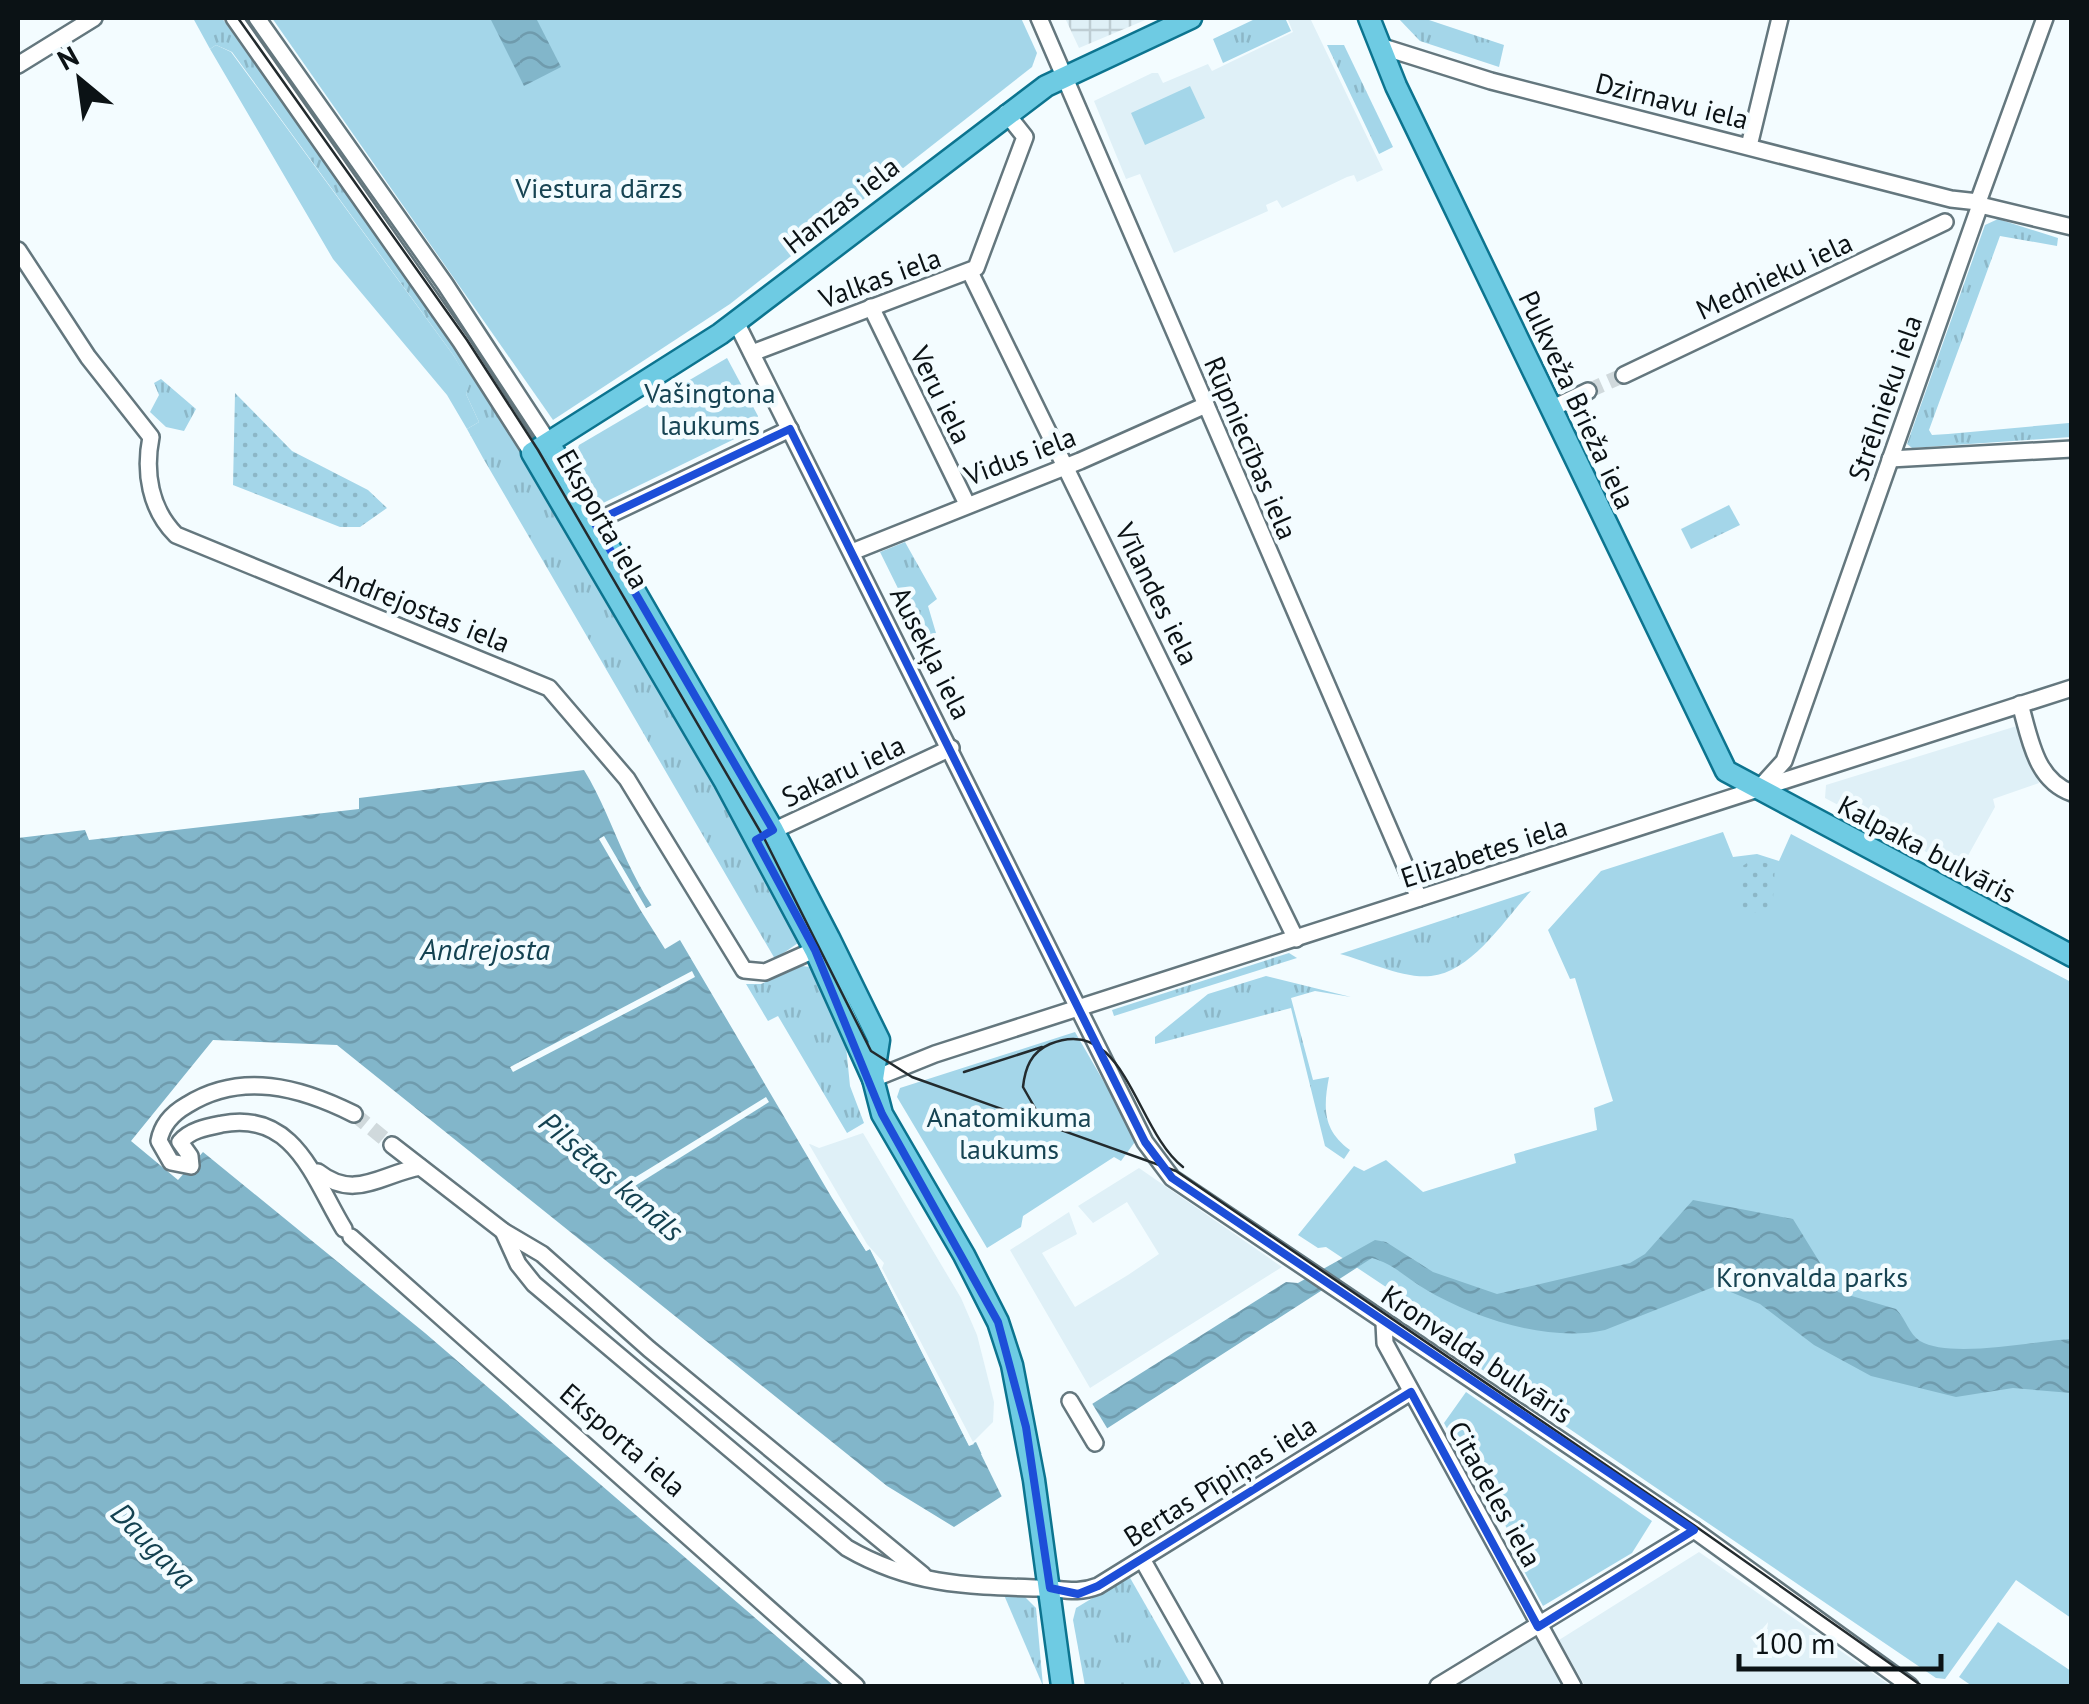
<svg xmlns="http://www.w3.org/2000/svg" width="2089" height="1704" viewBox="0 0 2089 1704" font-family="'PT Sans',sans-serif">
  <style>
    .built { fill: #dff0f7 }
    .industrial { fill: url(#industrial-grid) }
    .grass { fill: url(#grass-tufts) }
    .park { fill: #a4d6e9 }
    .garden { fill: url(#garden-dots) }
    .water { fill: url(#water-waves) }
    .pier { fill: #f3fcff }
    .lines { fill: none; stroke-linecap: round; stroke-linejoin: round }
    .minor-tunnel { stroke: #d0d9dc; stroke-width: 15; stroke-dasharray: 15 8; stroke-linecap: butt }
    .minor-casing { stroke: #64777e; stroke-width: 20 }
    .major-casing { stroke: #0c748f; stroke-width: 25 }
    .minor { stroke: #fff; stroke-width: 15 }
    .major { stroke: #6ecbe3; stroke-width: 20 }
    .tram { stroke: #232b2e; stroke-width: 2.5 }
    .marked { fill: none; stroke: #1d4ed8; stroke-width: 8; stroke-linejoin: round }
    .labels { text-anchor: middle; stroke-width: 9; stroke-linejoin: round; paint-order: stroke }
    .street-label { font-size: 28px; fill: #0b1215; stroke: #f3fcff }
    .park-label { font-size: 28px; fill: #174453; stroke: #f3fcff }
    .water-label { font-size: 30px; font-style: italic; fill: #144251; stroke: #f3fcff }
  </style>
  <defs>
    <pattern id="industrial-grid" width="8" height="8" patternUnits="userSpaceOnUse" patternTransform="scale(2.5)"><rect width="8" height="8" fill="#dff0f7"/><path d="M0 4h8M4 0v8" fill="none" stroke="#becdd3"/></pattern>
    <pattern id="grass-tufts" width="24" height="20" patternUnits="userSpaceOnUse" patternTransform="scale(2.5)"><rect width="24" height="20" fill="#a4d6e9"/><path d="M3 7l-1-3M5 7V3M7 7l1-3M15 17l-1-3M17 17v-4M19 17l1-3" fill="none" stroke="#8cb7c7"/></pattern>
    <pattern id="garden-dots" width="8" height="8" patternUnits="userSpaceOnUse" patternTransform="scale(2.5)"><rect width="8" height="8" fill="#a4d6e9"/><path d="M2 2h.1M6 6h.1" fill="none" stroke="#8cb7c7" stroke-width="1.8" stroke-linecap="round"/></pattern>
    <pattern id="water-waves" width="16" height="10" patternUnits="userSpaceOnUse" patternTransform="scale(2.5)"><rect width="16" height="10" fill="#82b6ca"/><path d="M0 5q4-4 8 0t8 0" fill="none" stroke="#6f9bad"/></pattern>
  </defs>
  <rect width="100%" height="100%" fill="#f3fcff"/>
  <g class="built">
    <polygon points="1294,18 1310,18 1383,170 1357,182 1354,175 1347,177 1282,208 1277,200 1266,205 1268,211 1174,253 1140,174 1126,179 1094,101 1152,73 1158,73 1163,83 1208,64 1212,71 1293,32 1288,20"/>
    <polygon points="2020,725 2039,783 1993,799 1995,807 1960,870 1825,798 1826,785"/>
    <polygon points="863,1133 961,1298 977,1335 994,1402 993,1422 969,1446 804,1147 810,1144 819,1148"/>
    <polygon points="1139,1168 1282,1267 1090,1388 1010,1250 1069,1212 1077,1234 1042,1253 1075,1307 1128,1275 1159,1254 1127,1202 1093,1223 1078,1206"/>
    <polygon points="1699,1552 1891,1686 1585,1686 1559,1640"/>
    <polygon points="1535,1637 1565,1686 1453,1686"/>
  </g>
  <polygon class="industrial" points="1065,18 1150,18 1079,48"/>
  <g class="grass">
    <polygon points="193,18 222,18 458,349 715,776 798,943 775,959 483,458 467,429 479,422 466,394 469,383 454,356 232,52 216,45 210,49"/>
    <polygon points="1257,18 1292,18 1286,20 1291,31 1223,63 1213,39"/>
    <polygon points="1398,18 1423,18 1504,45 1499,67 1420,41"/>
    <polygon points="1327,45 1344,45 1393,147 1379,154"/>
    <polygon points="1998,219 2058,238 2057,246 2000,236 1929,430 1932,435 1948,434 2069,423 2071,437 1912,448 1907,444 1985,225"/>
    <polygon points="161,379 196,409 184,431 166,427 150,412 159,395 154,383"/>
    <polygon points="1729,505 1740,525 1691,549 1681,529"/>
    <polygon points="905,542 937,599 928,606 936,633 923,639 880,552"/>
    <path d="M1531 891C1505 919 1472 972 1431 976 1403 979 1367 961 1340 954Z"/>
    <polygon points="1289,953 1297,958 1114,1016 1112,1010"/>
    <polygon points="802,966 810,967 846,1046 850,1086 864,1123 847,1133 778,1016 768,1021 746,984 761,984"/>
    <path d="M1266 976 1351 997 1315 991 1291 998 1313 1080 1329 1077C1323 1109 1323 1130 1350 1150L1344 1159 1325 1146 1291 1008 1155 1044V1037L1208 994Z"/>
    <polygon points="1129,1576 1192,1686 1085,1686 1073,1620 1076,1608"/>
    <polygon points="1004,1595 1023,1595 1036,1608 1043,1686"/>
  </g>
  <g class="park">
    <polygon points="272,18 1021,18 1037,53 1032,67 730,304 553,420"/>
    <polygon points="216,45 231,52 454,356 470,383 466,394 479,422 467,429 447,395 333,259 210,49"/>
    <polygon points="1190,86 1205,118 1145,145 1131,113"/>
    <polygon points="727,358 758,416 755,429 601,504 591,499 572,465 579,445"/>
    <polygon points="1723,832 1733,857 1757,854 1779,861 1791,834 2071,982 2071,1618 2016,1580 1945,1679 1936,1678 1465,1358 1419,1309 1326,1247 1318,1248 1298,1235 1354,1166 1364,1171 1386,1160 1423,1192 1516,1163 1514,1154 1597,1130 1594,1108 1613,1101 1575,978 1570,979 1548,930 1601,871"/>
    <polygon points="1075,1032 1137,1139 1121,1161 1114,1157 1023,1216 1021,1227 987,1248 897,1097 900,1088"/>
    <polygon points="1466,1392 1652,1521 1632,1553 1543,1606 1520,1564 1527,1556 1515,1544 1494,1504 1487,1503 1444,1423"/>
    <polygon points="1998,1622 2071,1671 2071,1686 1972,1686 1959,1677"/>
  </g>
  <g class="garden">
    <polygon points="235,393 292,451 368,490 387,508 360,527 340,527 233,485"/>
    <polygon points="1753,859 1775,866 1772,914 1737,911 1741,867"/>
  </g>
  <g class="water">
    <polygon points="490,18 536,18 561,67 524,86"/>
    <path d="M584 770C618 825 632 901 685 941L866 1251 870 1249 969 1445 976 1442 984 1459 1092 1404 1286 1282 1298 1283 1375 1240 1386 1242 1433 1272 1497 1294 1630 1263 1645 1254 1693 1200 1793 1219 1838 1292 1896 1309C1906 1319 1909 1334 1920 1341 1950 1359 2035 1341 2071 1339V1393L2013 1388 1956 1397 1871 1376 1814 1345 1760 1304 1716 1286 1605 1330C1549 1343 1473 1318 1425 1289 1406 1278 1394 1264 1372 1258L954 1527 887 1486 337 1045 213 1040 131 1141 178 1180 203 1152 425 1333 834 1686H18V838L85 830 89 840 359 809V798Z"/>
  </g>
  <g class="pier">
    <polygon points="604,836 646,908 658,902 669,923 689,938 867,1244 884,1263 882,1268 974,1444 969,1446 870,1249 866,1251 832,1198 680,940 665,949 641,911 599,839"/>
    <polygon points="692,971 695,977 513,1072 510,1067"/>
    <polygon points="766,1097 769,1102 630,1189 626,1183"/>
    <polygon points="1090,1400 1110,1433 1003,1499 981,1454"/>
  </g>
  <g class="lines">
    <g class="minor-tunnel">
      <polyline points="1588,391 1624,375"/>
      <polyline points="354,1114 392,1145"/>
    </g>
    <g class="minor-casing">
      <g id="minor">
        <polyline points="234,18 461,342 532,453"/>
        <polyline points="257,18 445,284 549,443"/>
        <polyline points="1039,18 1419,898"/>
        <polyline points="1383,47 1491,81 1951,199 1978,202"/>
        <polyline points="18,65 94,18"/>
        <polyline points="1749,146 1780,18"/>
        <polyline points="1978,202 2045,18"/>
        <polyline points="1980,205 2072,227"/>
        <path d="M18 250 88 357 151 437C144 472 150 509 176 535L549 688 627 779 744 970 765 972 821 947"/>
        <polyline points="970,272 1296,939"/>
        <polyline points="871,307 967,504"/>
        <polyline points="736,322 1145,1142 1172,1178 1694,1530 1910,1686"/>
        <polyline points="752,353 976,268 1025,137 1006,113"/>
        <polyline points="1624,375 1945,222"/>
        <polyline points="1551,409 1588,391"/>
        <polyline points="1890,459 2072,449"/>
        <polyline points="586,526 790,429"/>
        <polyline points="852,552 1080,461 1206,405"/>
        <path d="M2020 704C2030 738 2035 780 2072 793"/>
        <polyline points="1764,783 1784,761 1980,205"/>
        <polyline points="764,835 951,748"/>
        <polyline points="873,1079 935,1054 2072,688"/>
        <polyline points="392,1145 503,1231 542,1254 649,1349 923,1575"/>
        <path d="M318 1172C355 1201 381 1174 420 1167"/>
        <path d="M344 1229C314 1180 295 1110 222 1124 207 1127 190 1130 180 1142L190 1156 191 1166 171 1162 159 1141C162 1124 173 1113 187 1105 241 1071 300 1087 354 1114"/>
        <path d="M503 1231 518 1264 534 1284 847 1548C911 1585 965 1586 1037 1588 1061 1588 1075 1595 1098 1586L1411 1392"/>
        <polyline points="351,1237 856,1686"/>
        <polyline points="1384,1323 1385,1343 1573,1686"/>
        <polyline points="1070,1401 1095,1443"/>
        <polyline points="1142,1559 1214,1686"/>
        <polyline points="1438,1686 1694,1530"/>
      </g>
    </g>
    <g class="major-casing">
      <g id="major">
        <polyline points="1369,18 1396,86 1726,771 2072,956"/>
        <polyline points="549,443 773,830 829,938 879,1040 873,1079 882,1114 964,1255 998,1322 1012,1365 1034,1480 1062,1686"/>
        <polyline points="873,1079 815,950 725,782 532,453 720,334 1046,86 1191,18"/>
      </g>
    </g>
    <use href="#minor" class="minor"/>
    <use href="#major" class="major"/>
    <g class="tram">
      <polyline points="238,18 467,340 538,450 764,838 871,1051 912,1077 1176,1171 1698,1528 1922,1686"/>
      <polyline points="964,1072 1042,1047"/>
      <path d="M1044 1124 1023 1087C1025 1068 1031 1052 1050 1044 1125 1013 1135 1130 1183 1167"/>
    </g>
  </g>
  <path class="marked" d="M790 429 1145 1142 1172 1178 1694 1530 1538 1627 1411 1392 1098 1586 1078 1594 1050 1588 1026 1427 998 1322 882 1114 815 950 756 840 773 830 594 522Z"/>
  <g class="labels">
    <g class="street-label">
      <text transform="translate(1672 101) rotate(14)" y="10">Dzirnavu iela</text>
      <text transform="translate(841 205) rotate(-38)" y="10">Hanzas iela</text>
      <text transform="translate(1774 276) rotate(-25)" y="10">Mednieku iela</text>
      <text transform="translate(880 278) rotate(-20)" y="10">Valkas iela</text>
      <text transform="translate(941 395) rotate(64)" y="10">Veru iela</text>
      <text transform="translate(1885 398) rotate(-71)" y="10">Strēlnieku iela</text>
      <text transform="translate(1577 400) rotate(65)" y="10">Pulkveža Brieža iela</text>
      <text transform="translate(1251 448) rotate(67)" y="10">Rūpniecības iela</text>
      <text transform="translate(1020 456) rotate(-21)" y="10">Vidus iela</text>
      <text transform="translate(603 519) rotate(60)" y="10">Eksporta iela</text>
      <text transform="translate(1157 594) rotate(64)" y="10">Vīlandes iela</text>
      <text transform="translate(420 608) rotate(22)" y="10">Andrejostas iela</text>
      <text transform="translate(931 653) rotate(63)" y="10">Ausekļa iela</text>
      <text transform="translate(843 771) rotate(-25)" y="10">Sakaru iela</text>
      <text transform="translate(1927 849) rotate(28)" y="10">Kalpaka bulvāris</text>
      <text transform="translate(1484 852) rotate(-18)" y="10">Elizabetes iela</text>
      <text transform="translate(1477 1354) rotate(34)" y="10">Kronvalda bulvāris</text>
      <text transform="translate(623 1440) rotate(41)" y="10">Eksporta iela</text>
      <text transform="translate(1220 1481) rotate(-32)" y="10">Bertas Pīpiņas iela</text>
      <text transform="translate(1495 1494) rotate(61)" y="10">Citadeles iela</text>
    </g>
    <g class="park-label">
      <text x="599" y="198">Viestura dārzs</text>
      <text x="710" y="403">Vašingtona<tspan x="710" dy="32">laukums</tspan></text>
      <text x="1009" y="1127">Anatomikuma<tspan x="1009" dy="32">laukums</tspan></text>
      <text x="1812" y="1287">Kronvalda parks</text>
    </g>
    <g class="water-label">
      <text x="485" y="960">Andrejosta</text>
      <text transform="translate(611 1177) rotate(41)" y="10">Pilsētas kanāls</text>
      <text transform="translate(153 1546) rotate(46)" y="10">Daugava</text>
    </g>
  </g>
  <rect width="2089" height="1704" fill="none" stroke="#0b1215" stroke-width="40"/>
  <g transform="translate(80 80) rotate(331)" stroke="#f3fcff" stroke-width="8" paint-order="stroke">
  <path d="M0-8L18 38L0 25L-18 38Z" fill="#0b1215"/>
  <text y="-15" font-size="28" font-weight="bold" text-anchor="middle" fill="#0b1215">N</text>
  </g>
  <path d="M1739 1654v15h202v-15" fill="none" stroke="#0b1215" stroke-width="5"/>
  <text x="1754" y="1654" font-size="30" fill="#0b1215" stroke="#f3fcff" stroke-width="8" paint-order="stroke">100 m</text>
</svg>
